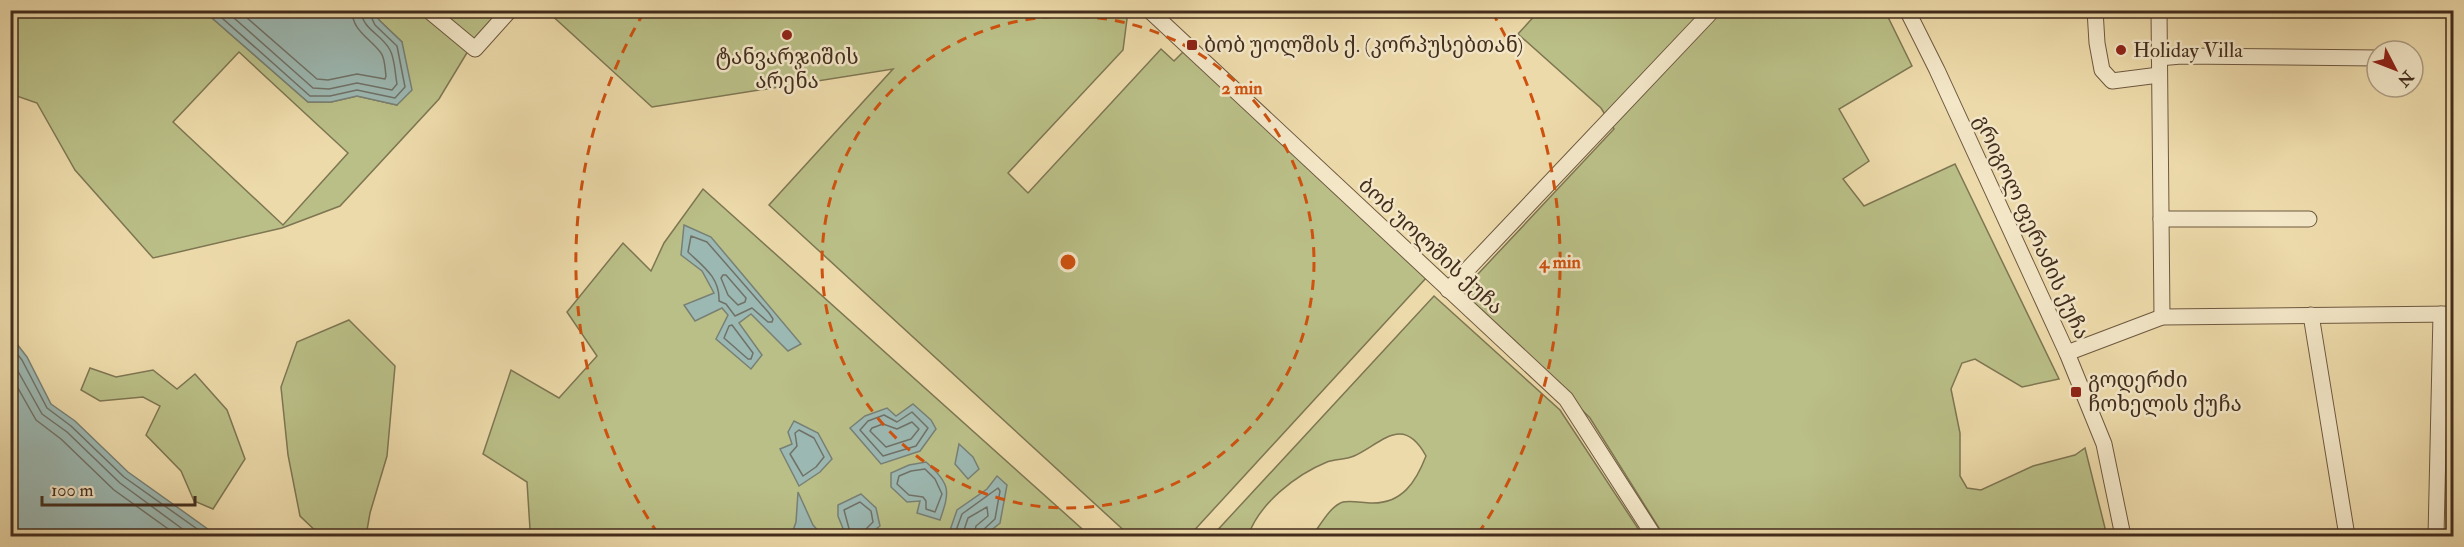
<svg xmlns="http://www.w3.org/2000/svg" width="2464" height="547" viewBox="0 0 2464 547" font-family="'IM FELL Double Pica','Noto Serif Georgian',serif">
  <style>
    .green { fill: #babf87; stroke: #7e7652; stroke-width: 1.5; fill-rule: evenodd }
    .water { fill: #9cb8b2; stroke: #788076; stroke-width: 1.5 }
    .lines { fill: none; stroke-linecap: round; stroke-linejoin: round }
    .shore { stroke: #707268; stroke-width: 1.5 }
    .minor-casing { stroke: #6e5840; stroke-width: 17 }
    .minor { stroke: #f3e7c8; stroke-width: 15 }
    .ring { fill: none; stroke: #cf520f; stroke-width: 3; stroke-dasharray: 10 8 }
    .poi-dot { fill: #8f2418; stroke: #f3e7c8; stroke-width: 2 }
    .labels { text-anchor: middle; stroke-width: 5; stroke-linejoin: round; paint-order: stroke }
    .poi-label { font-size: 21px; fill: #432d1d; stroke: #f3e7c8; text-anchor: start }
    .street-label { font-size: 21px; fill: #432d1d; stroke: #f3e7c8 }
    .centre { fill: #cf520f; stroke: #f3e7c8; stroke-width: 3 }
    .ring-label { font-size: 18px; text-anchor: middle; font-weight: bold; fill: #cf520f; stroke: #f3e7c8; stroke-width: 5; stroke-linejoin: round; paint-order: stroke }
  </style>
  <rect width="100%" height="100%" fill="#eddaaa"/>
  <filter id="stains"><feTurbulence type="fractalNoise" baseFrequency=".00333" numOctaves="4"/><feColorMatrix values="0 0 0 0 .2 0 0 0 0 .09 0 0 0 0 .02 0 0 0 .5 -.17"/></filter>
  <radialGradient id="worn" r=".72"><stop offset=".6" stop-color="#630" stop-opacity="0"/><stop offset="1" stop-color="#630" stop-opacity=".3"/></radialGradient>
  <g class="green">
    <path d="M11 11H204L308 102H331L357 96 397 105 402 42 380 21 373 11H516L468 51 439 99 340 206 282 228 153 258 75 170 37 103 11 94ZM239 52 348 153 283 225 173 122Z"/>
    <polygon points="547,11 1128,11 1123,50 1008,173 1028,193 1161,49 1174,61 1184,51 1427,277 1189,536 1130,536 769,205 893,69 652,107"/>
    <polygon points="1539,11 1885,11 1912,66 1839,109 1869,161 1843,179 1864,206 1955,164 2059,379 2022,387 1975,359 1962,363 1951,389 1960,433 1960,476 1967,488 1981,490 2033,466 2075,455 2085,448 2107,536 1664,536 1590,418 1462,291 1614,129 1601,108 1518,34"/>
    <polygon points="703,189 1090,536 528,536 530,529 527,482 483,454 511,370 559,398 597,356 567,312 623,243 651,271 664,243"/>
    <path d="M1434 296 1560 410 1643 536H1312C1320 526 1330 506 1343 502 1351 500 1363 503 1371 503 1402 504 1416 482 1426 456 1403 414 1382 443 1354 456 1345 460 1335 459 1327 462 1295 475 1259 504 1248 536H1212Z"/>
    <polygon points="349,320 395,366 387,456 370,513 366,536 321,536 300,516 288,455 281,387 297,342"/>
    <polygon points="90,368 116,377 153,370 177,389 195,374 227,410 245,459 213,509 194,501 181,471 146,435 160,406 143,397 100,401 81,390"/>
  </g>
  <g class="water">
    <polygon points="204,11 373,11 380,21 402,42 412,90 397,105 357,96 331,102 308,102"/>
    <polygon points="684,225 711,237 801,344 788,351 751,314 739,323 762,355 751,369 716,339 728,315 722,308 695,321 684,305 714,293 702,271 681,255"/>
    <polygon points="10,335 27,357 51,404 75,421 128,472 212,532 241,534 248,536 22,536 11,525"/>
    <polygon points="913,404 931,420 936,429 920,451 881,464 850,428 865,416 887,408 896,416"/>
    <polygon points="794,421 818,433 832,459 820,472 799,486 780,449 792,444 788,432"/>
    <polygon points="959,444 973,457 979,469 968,479 955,464"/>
    <path d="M926 462C951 484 950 491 940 520L917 513 920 501 907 502 891 487V473L909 465Z"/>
    <polygon points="997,476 1007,485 1000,523 984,536 948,536 957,510 987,489"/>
    <polygon points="798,492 813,525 823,536 791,536 796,522"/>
    <polygon points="861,494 876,508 880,526 866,536 846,536 838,516 838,505"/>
  </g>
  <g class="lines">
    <g class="shore">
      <polyline points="213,10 310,96 330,96 357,90 395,98 405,87 397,46 375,25 368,10"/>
      <path d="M225 10 313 88 329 89 357 83 392 90 397 84C395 74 395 59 390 50 382 34 362 30 361 10"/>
      <path d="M238 10 317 79 328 80 357 74 385 79 386 76C385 69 385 58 381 53 370 38 352 31 352 10"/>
      <path d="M691 236 707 242 769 313 773 319 772 322H768L752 308 735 316 726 304 719 301C720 278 704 267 688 252Z"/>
      <polygon points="723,275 726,275 746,298 745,302 738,305 728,295 721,278"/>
      <polygon points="732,325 753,353 751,359 748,359 724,338 729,326"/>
      <polyline points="10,345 22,360 47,408 71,426 124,477 207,536"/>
      <polyline points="10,357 42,414 67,432 120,483 192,536"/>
      <polyline points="10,374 36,420 61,439 114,490 178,536"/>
      <polygon points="912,412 928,428 916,446 883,456 860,430 868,421 884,415 897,422"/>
      <polygon points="912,422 919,429 911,439 886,447 870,431 872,428 883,424 897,429"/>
      <polygon points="799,430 814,438 824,457 816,467 803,476 790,454 797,446 795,433"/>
      <polygon points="925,469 935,479 942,494 935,512 926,509 926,501 923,497 909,495 897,484 899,476 911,471"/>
      <polyline points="851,536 844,510 860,502 871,511 873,522 864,531 863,536"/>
      <polyline points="954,536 962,514 998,488 1000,491 995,519 982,531 981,536"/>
      <polyline points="962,536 968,518 987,507 988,516 976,526 974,536"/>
    </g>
    <g class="minor-casing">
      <g id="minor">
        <polyline points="428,10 475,49 510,10"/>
        <polyline points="1149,10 1566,399 1654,536"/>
        <polyline points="1907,10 1937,70 2067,353 2104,444 2123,536"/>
        <polyline points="2095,10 2097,43 2102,70 2112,81 2159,75"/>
        <polyline points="2159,10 2162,317"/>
        <polyline points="2159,58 2181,56 2377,58"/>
        <polyline points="2161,219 2309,219"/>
        <polyline points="1448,290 1713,10"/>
        <polyline points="2311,315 2347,536"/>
        <polyline points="2067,353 2162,317 2454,314"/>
        <polyline points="2436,536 2441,314"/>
      </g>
    </g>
    <use href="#minor" class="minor"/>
  </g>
  <g class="ring">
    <circle cx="1068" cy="262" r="246"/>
    <path d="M658 534A492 492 0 0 1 644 12M1492 12A492 492 0 0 1 1478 534"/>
  </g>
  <g class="poi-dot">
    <circle cx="787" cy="35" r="6"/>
    <rect x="1186" y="39" width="12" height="12" rx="3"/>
    <circle cx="2121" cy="50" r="6"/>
    <rect x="2070" y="386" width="12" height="12" rx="3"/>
  </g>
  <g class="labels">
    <g class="poi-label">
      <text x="1204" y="52">ბობ უოლშის ქ. (კორპუსებთან)</text>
      <text x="2133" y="57">Holiday Villa</text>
      <text x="787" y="64" text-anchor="middle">ტანვარჯიშის<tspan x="787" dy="24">არენა</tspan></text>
      <text x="2088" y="387">გოდერძი<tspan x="2088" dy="24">ჩოხელის ქუჩა</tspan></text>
    </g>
    <g class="street-label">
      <text transform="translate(2032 227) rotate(65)" y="7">გრიგოლ ფერაძის ქუჩა</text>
      <text transform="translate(1431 246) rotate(43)" y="7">ბობ უოლშის ქუჩა</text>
    </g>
  </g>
  <circle cx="1068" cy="262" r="9" class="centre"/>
  <g class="ring-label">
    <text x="1242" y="94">2 min</text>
    <text x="1560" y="268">4 min</text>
  </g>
  <rect width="2464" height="547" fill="none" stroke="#eddaaa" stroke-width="36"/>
  <rect x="12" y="12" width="2440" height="523" fill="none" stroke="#432d1d" stroke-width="3"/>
  <rect x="18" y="18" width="2428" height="511" fill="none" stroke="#432d1d" stroke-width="1.5"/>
  <g transform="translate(2395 69) rotate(132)"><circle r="28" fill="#f3e7c8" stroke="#ad9d84" stroke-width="1.5"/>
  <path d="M0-4.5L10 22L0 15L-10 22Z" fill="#8f2418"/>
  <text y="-9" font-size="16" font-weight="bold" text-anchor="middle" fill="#432d1d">N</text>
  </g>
  <path d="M42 496v9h153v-9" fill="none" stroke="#432d1d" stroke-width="3"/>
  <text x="51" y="496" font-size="18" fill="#432d1d" stroke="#f3e7c8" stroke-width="4.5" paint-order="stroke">100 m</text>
  <rect width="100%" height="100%" filter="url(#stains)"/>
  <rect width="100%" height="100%" fill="url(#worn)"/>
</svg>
